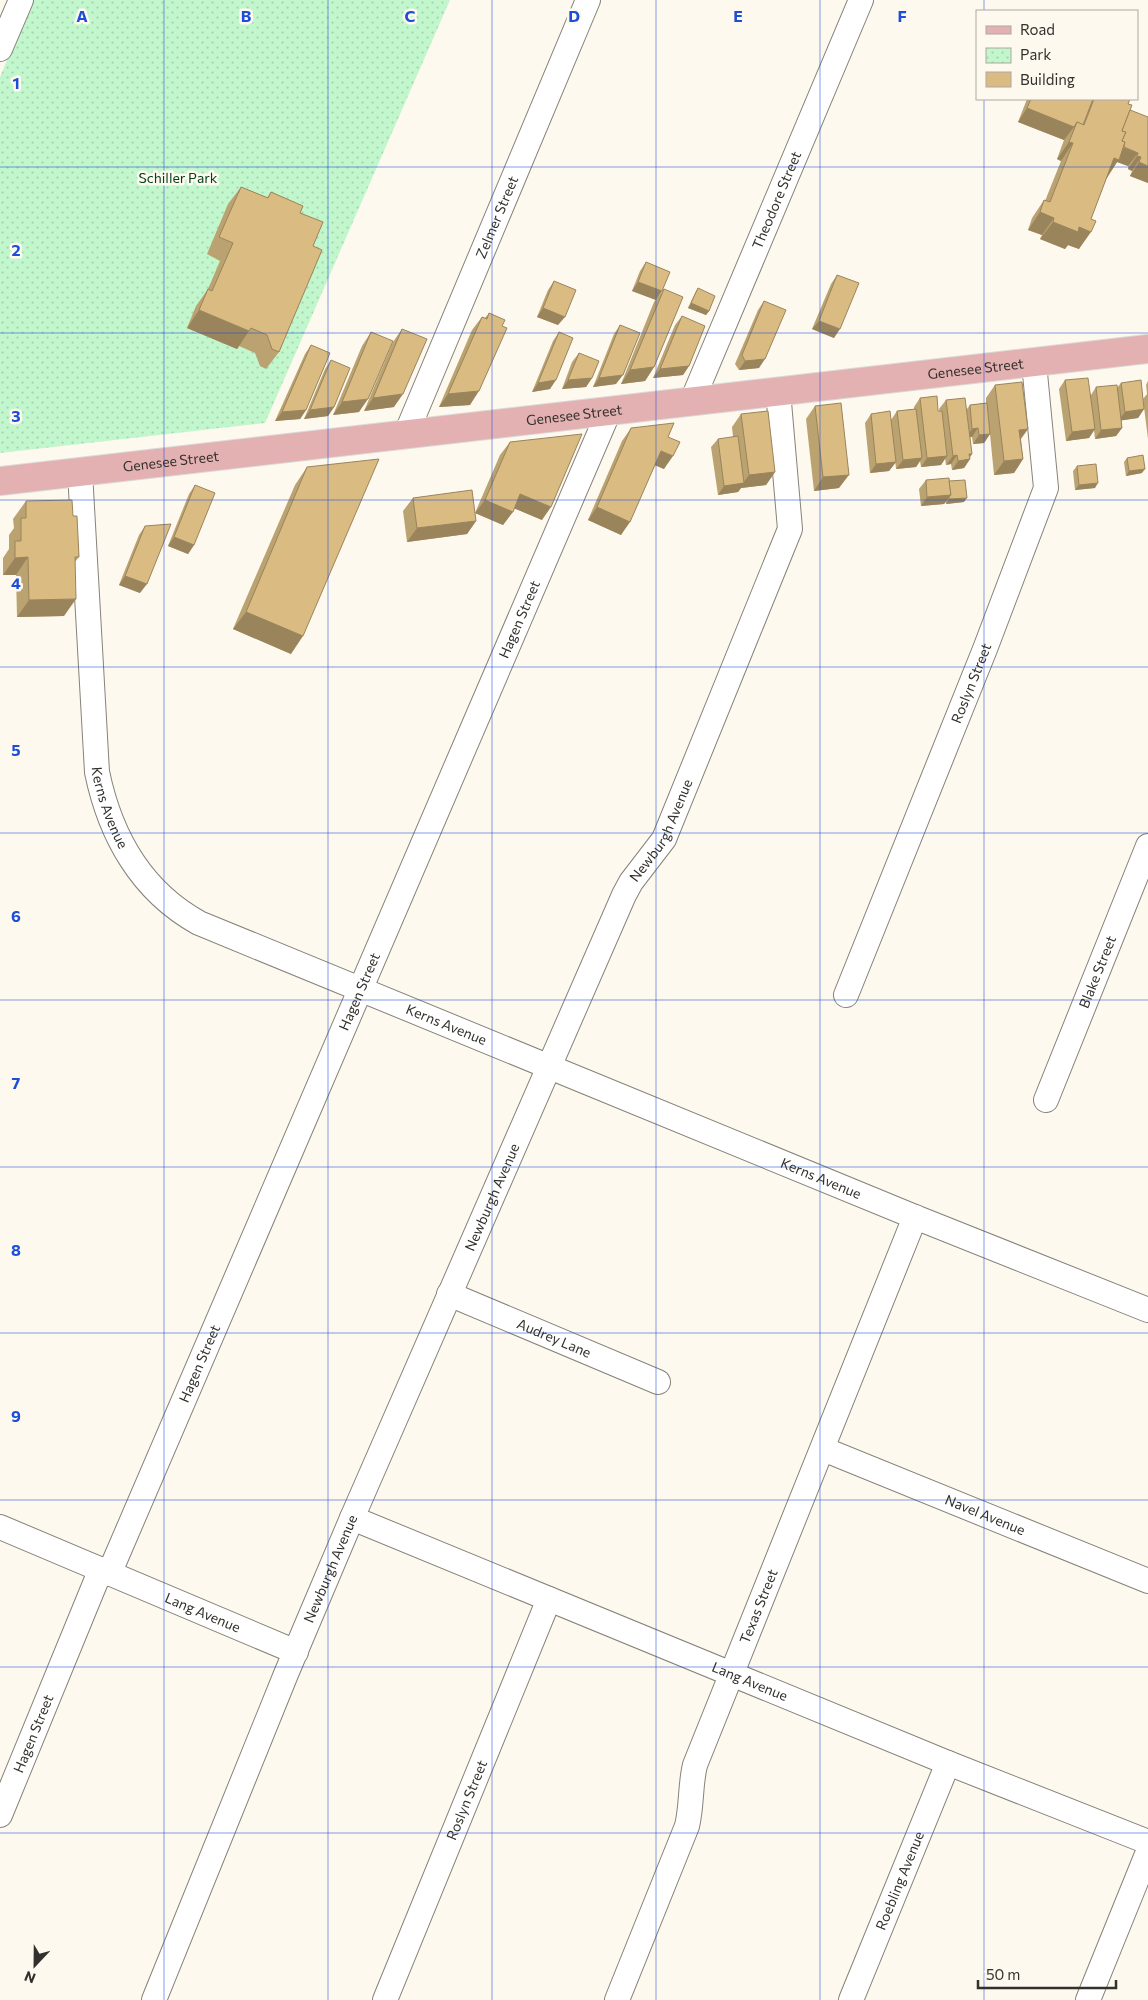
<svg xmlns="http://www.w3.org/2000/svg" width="1148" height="2000" viewBox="0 0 1148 2000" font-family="Commissioner,sans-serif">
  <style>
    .park { fill: url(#park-dots) }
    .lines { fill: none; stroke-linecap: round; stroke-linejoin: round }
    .minor-casing { stroke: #878279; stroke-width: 26 }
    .major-casing { stroke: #dadad9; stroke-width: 30 }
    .minor { stroke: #fff; stroke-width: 24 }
    .major { stroke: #e4b1b2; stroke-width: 28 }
    .wall { fill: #bba271 }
    .shaded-wall { fill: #99845c }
    .building { fill: #dabc83; stroke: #99845c }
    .grid { fill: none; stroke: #1d4ed8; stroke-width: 1; stroke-opacity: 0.55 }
    .labels { text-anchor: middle; stroke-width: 5; stroke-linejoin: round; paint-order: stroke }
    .park-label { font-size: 14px; fill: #003f18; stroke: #fef9ef }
    .street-label { font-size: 14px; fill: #33312d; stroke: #fef9ef }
    .grid-label { font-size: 16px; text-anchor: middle; font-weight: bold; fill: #1d4ed8; stroke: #fef9ef; stroke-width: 5; stroke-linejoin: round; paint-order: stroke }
  </style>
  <defs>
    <pattern id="park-dots" width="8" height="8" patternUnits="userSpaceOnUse" patternTransform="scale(1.25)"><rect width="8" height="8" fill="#c2f6cc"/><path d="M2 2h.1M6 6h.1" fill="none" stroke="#a7d3b0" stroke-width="1.8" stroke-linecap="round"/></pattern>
  </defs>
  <rect width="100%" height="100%" fill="#fef9ef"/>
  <polygon class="park" points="32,0 450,0 265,423 0,453 0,77"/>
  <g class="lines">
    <g class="minor-casing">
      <g id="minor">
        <polyline points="0,49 21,0"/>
        <path id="s1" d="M692 401 861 0"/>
        <path id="s2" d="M406 434 588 0"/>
        <path id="s3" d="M80 472 97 772C110 835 141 891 199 923L915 1217 1148 1310"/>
        <path id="s4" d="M846 995 985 649 1046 488 1034 363"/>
        <path id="s5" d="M1046 1100 1148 846"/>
        <path id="s6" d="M449 1294 658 1382"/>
        <path id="s7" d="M823 1449 1148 1581"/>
        <path id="s8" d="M352 1518 948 1763 1148 1842"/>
        <path id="s9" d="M0 1527 296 1652"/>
        <path id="s10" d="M109 1574 609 411"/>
        <path id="s11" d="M0 1815 101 1569"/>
        <path id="s12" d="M154 2000 286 1674 352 1518 624 895 631 882 664 839 790 529 778 391"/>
        <path id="s13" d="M385 2000 549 1599"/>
        <path id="s14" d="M617 2000 687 1826C692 1806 690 1785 695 1765L915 1217"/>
        <path id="s15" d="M851 2000 948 1763"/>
        <polyline points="1088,2000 1148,1852"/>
      </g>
    </g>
    <g class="major-casing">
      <g id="major">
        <path id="s16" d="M0 481 1148 349"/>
      </g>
    </g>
    <use href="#minor" class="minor"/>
    <use href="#major" class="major"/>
  </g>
  <g class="wall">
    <polygon points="1027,99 1130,99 1128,104 1130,110 1148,183 1130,176 1132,171 1128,169 1128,166 1117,162 1107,177 1079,249 1068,245 1065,249 1040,239 1042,235 1028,230 1032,218 1044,200 1045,201 1061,161 1057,159 1064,140 1018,122"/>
    <polygon points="241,187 267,198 271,192 300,213 313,246 279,352 266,369 260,366 255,353 239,346 237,349 187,328 196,306 208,289 220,261 207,254 228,204"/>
    <polygon points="646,262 656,300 632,291 640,271"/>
    <polygon points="837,275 834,338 812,329 831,284"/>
    <polygon points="554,281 558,325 537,317 548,290"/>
    <polygon points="698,288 709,311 706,315 688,308 695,293"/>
    <polygon points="664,289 654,367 645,381 621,384 654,302"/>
    <polygon points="764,301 759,368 739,370 735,364 758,310"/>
    <polygon points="489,313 470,405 439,407 472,330 482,317 485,318"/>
    <polygon points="682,316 689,366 683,375 653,378 675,325"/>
    <polygon points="620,325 616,384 593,387 614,334"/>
    <polygon points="402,329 394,407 364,411 393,342"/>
    <polygon points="371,332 359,412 333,415 362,346"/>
    <polygon points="559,332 550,389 532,392 553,341"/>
    <polygon points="311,345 306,410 300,419 275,421 305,354"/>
    <polygon points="579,353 592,378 586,387 562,389 572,362"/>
    <polygon points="331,360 334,407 328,416 304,419 325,369"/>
    <polygon points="1065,380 1091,395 1096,387 1117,388 1121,383 1144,409 1138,418 1121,420 1122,428 1116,436 1095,439 1094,430 1089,438 1066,441 1059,389"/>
    <polygon points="1148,381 1148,439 1143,399 1147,394 1146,385"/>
    <polygon points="995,385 1028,429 1021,439 1023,459 1014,473 994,475 990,434 984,443 973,444 972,437 970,437 970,459 964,468 952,470 951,464 946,465 945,458 941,465 921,467 920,461 916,467 896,469 895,459 896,462 889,471 870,473 865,423 871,414 891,420 897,411 914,409 914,407 920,398 938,411 940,411 939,409 946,400 967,409 970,405 986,403 986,398"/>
    <polygon points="815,406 839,488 814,491 806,419"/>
    <polygon points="741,414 775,472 766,485 741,488 738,492 718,495 711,447 718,439 733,437 732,427"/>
    <polygon points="631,428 668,437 664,469 655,465 621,535 588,520 622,441"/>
    <polygon points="510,442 542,520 514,508 503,525 475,513 500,455"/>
    <polygon points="1127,458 1142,473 1126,476 1124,462"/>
    <polygon points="1077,466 1095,488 1075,490 1073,471"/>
    <polygon points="307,467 291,654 233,629 295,485"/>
    <polygon points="926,480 949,481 964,502 946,504 946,502 944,504 921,506 919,489"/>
    <polygon points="195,485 194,545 188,554 168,546 189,494"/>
    <polygon points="413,498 476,521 467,534 407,542 403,511"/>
    <polygon points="26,501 73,516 79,557 75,562 64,616 17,617 16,575 3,575 3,558 9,549 9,535 14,528 13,519"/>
    <polygon points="145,526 140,593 119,585 139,535"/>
  </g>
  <g class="shaded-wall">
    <polygon points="1027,108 1074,127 1064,140 1018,122"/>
    <polygon points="1069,142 1073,143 1061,161 1057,159"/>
    <polygon points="1119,146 1138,153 1128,166 1117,162 1107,178 1101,176"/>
    <polygon points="1137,156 1141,157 1132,171 1128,169"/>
    <polygon points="1139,162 1148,166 1148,183 1130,176"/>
    <polygon points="1040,212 1054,218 1042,235 1028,230"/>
    <polygon points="1053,222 1079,227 1091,232 1079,249 1068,245 1065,249 1040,239"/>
    <polygon points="638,282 662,291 656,300 632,291"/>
    <polygon points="691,303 709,311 706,315 688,308"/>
    <polygon points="543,308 565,317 558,325 537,317"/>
    <polygon points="199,310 249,331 237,349 187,328"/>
    <polygon points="819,321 840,329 834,338 812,329"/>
    <polygon points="765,359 759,368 739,370 745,361"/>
    <polygon points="689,366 683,375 653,378 660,369"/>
    <polygon points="654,367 645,381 621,384 630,370"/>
    <polygon points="623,375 616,384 593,387 599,378"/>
    <polygon points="592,378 586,387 562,389 568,380"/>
    <polygon points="556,380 550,389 532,392 538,383"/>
    <polygon points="479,391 470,405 439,407 448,394"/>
    <polygon points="403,394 394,407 364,411 373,398"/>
    <polygon points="368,399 359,412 333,415 342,402"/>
    <polygon points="334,407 328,416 304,419 310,410"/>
    <polygon points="1144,409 1138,418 1118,421 1125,412"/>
    <polygon points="306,410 300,419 275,421 282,412"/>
    <polygon points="978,428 972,437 965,438 972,429"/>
    <polygon points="1122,428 1116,436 1095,439 1101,430"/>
    <polygon points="1028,429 1018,442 1019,430"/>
    <polygon points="1095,429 1089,438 1066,441 1072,432"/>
    <polygon points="990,434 984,443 973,444 979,435"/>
    <polygon points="661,451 673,456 664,469 652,464"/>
    <polygon points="969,454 972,454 969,459 970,459 964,468 952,470 958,461"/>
    <polygon points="957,455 951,464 946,465 953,456"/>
    <polygon points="947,456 941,465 921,467 927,458"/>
    <polygon points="922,458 916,467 896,469 903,460"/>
    <polygon points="1023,459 1014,473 994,475 1004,461"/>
    <polygon points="896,462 889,471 870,473 876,464"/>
    <polygon points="1145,469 1142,473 1126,476 1129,471"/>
    <polygon points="775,472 766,485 741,488 738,492 718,495 724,486 743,483 749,475"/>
    <polygon points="849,475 839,488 814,491 823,477"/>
    <polygon points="1098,483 1095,488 1075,490 1079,485"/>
    <polygon points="520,494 551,507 542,520 511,507"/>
    <polygon points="951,495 944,504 921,506 927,497"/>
    <polygon points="967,498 964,502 946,504 949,499"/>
    <polygon points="485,500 513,512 503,525 475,513"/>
    <polygon points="597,507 630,522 621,535 588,520"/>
    <polygon points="476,521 467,534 407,542 417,528"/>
    <polygon points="174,537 194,545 188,554 168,546"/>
    <polygon points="28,557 16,575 3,575 15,558"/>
    <polygon points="125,576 147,584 140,593 119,585"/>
    <polygon points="76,599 64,616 17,617 29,600"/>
    <polygon points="246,612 303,636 291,654 233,629"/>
  </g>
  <g class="building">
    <polygon points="1031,99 1093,99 1083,125 1077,122 1074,127 1027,108"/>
    <polygon points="1094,99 1130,99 1128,104 1132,105 1122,131 1126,132 1122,141 1125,142 1119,160 1114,158 1091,219 1096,221 1091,232 1079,227 1078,232 1053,222 1054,218 1040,212 1044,200 1050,202 1073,143 1069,142 1077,122 1084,125"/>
    <polygon points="1130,110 1148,117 1148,166 1139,162 1141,157 1137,156 1138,153 1124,147 1125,142 1122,141 1126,132 1122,131"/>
    <polygon points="241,187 268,198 271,192 303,206 300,213 323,222 313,246 322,250 279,352 272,349 267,335 251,328 249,331 199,310 208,289 212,291 233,243 219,237"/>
    <polygon points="646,262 670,272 662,291 638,282"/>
    <polygon points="837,275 859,283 840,329 819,321"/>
    <polygon points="554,281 576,290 565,317 543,308"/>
    <polygon points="698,288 715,296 709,311 691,303"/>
    <polygon points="664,289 683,297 654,367 630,370"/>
    <polygon points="764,301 786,310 765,359 745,361 742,355"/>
    <polygon points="489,313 505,320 502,326 507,328 479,391 448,394 482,317 487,319"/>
    <polygon points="682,316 705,326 689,366 660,369"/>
    <polygon points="620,325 640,333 623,375 599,378"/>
    <polygon points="402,329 427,339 403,394 373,398"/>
    <polygon points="371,332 393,341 368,399 342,402"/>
    <polygon points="559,332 573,338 556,380 538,383"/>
    <polygon points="311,345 330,353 306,410 282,412"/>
    <polygon points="579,353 599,361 592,378 568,380"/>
    <polygon points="331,360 350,368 334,407 310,410"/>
    <polygon points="1088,378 1095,429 1072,432 1065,380"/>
    <polygon points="1141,380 1144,409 1125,412 1121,383"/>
    <polygon points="1022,382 1028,429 1019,430 1023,459 1004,461 995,385"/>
    <polygon points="1117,385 1122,428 1101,430 1096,387"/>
    <polygon points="937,396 938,411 942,411 947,456 927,458 920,398"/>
    <polygon points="965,398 972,454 969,454 970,459 958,461 957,455 953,456 946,400"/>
    <polygon points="841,403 849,475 823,477 815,406"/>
    <polygon points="987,403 990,434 979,435 978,428 972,429 970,405"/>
    <polygon points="916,409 922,458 903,460 897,411"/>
    <polygon points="768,411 775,472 749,475 741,414"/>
    <polygon points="890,411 896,462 876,464 871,414"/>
    <polygon points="674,423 668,437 680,442 673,456 661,451 630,522 597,507 631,428"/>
    <polygon points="582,434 551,507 520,494 513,512 485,500 510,442"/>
    <polygon points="738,436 744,483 724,486 718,439"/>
    <polygon points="1143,455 1145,469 1129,471 1127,458"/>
    <polygon points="379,459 303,636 246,612 307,467"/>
    <polygon points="1096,464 1098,483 1079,485 1077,466"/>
    <polygon points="949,478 951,495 927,497 926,480"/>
    <polygon points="965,480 967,498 949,499 949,497 951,495 949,481"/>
    <polygon points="195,485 215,493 194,545 174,537"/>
    <polygon points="472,490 476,521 417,528 413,498"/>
    <polygon points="72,500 73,516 77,516 79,557 75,557 76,599 29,600 28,557 15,558 15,541 21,541 21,518 26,518 26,501"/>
    <polygon points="171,524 147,584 125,576 145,526"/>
  </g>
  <path class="grid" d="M164 0V2000M328 0V2000M492 0V2000M656 0V2000M820 0V2000M984 0V11M984 99V2000M0 167H1148M0 333H1148M0 500H1148M0 667H1148M0 833H1148M0 1000H1148M0 1167H1148M0 1333H1148M0 1500H1148M0 1667H1148M0 1833H1148"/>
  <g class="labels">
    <g class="park-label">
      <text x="178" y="183">Schiller Park</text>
    </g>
    <g class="street-label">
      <text dy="5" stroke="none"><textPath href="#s1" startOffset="218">Theodore Street</textPath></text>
      <text dy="5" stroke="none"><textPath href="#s2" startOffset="235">Zelmer Street</textPath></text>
      <text dy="5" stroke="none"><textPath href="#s16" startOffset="982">Genesee Street</textPath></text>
      <text dy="5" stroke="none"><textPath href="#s16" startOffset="578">Genesee Street</textPath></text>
      <text dy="5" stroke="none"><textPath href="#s16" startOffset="172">Genesee Street</textPath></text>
      <text dy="5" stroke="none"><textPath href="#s10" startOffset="1039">Hagen Street</textPath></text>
      <text dy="5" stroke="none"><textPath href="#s4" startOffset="336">Roslyn Street</textPath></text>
      <text dy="5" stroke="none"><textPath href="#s3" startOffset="338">Kerns Avenue</textPath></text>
      <text dy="5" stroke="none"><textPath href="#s12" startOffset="1276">Newburgh Avenue</textPath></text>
      <text dy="5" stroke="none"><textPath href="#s5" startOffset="138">Blake Street</textPath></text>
      <text dy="5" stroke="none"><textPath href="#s10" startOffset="634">Hagen Street</textPath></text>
      <text dy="5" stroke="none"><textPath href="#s3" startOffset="756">Kerns Avenue</textPath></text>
      <text dy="5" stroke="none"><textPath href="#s3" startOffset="1161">Kerns Avenue</textPath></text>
      <text dy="5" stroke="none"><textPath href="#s12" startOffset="871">Newburgh Avenue</textPath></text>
      <text dy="5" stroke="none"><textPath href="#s6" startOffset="114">Audrey Lane</textPath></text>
      <text dy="5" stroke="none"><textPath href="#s10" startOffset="229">Hagen Street</textPath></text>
      <text dy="5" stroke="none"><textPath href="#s7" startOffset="175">Navel Avenue</textPath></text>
      <text dy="5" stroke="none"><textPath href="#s12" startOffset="466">Newburgh Avenue</textPath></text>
      <text dy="5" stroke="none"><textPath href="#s14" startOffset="420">Texas Street</textPath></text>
      <text dy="5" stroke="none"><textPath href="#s9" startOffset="220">Lang Avenue</textPath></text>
      <text dy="5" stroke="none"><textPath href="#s8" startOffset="430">Lang Avenue</textPath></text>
      <text dy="5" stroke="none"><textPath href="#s11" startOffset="88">Hagen Street</textPath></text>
      <text dy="5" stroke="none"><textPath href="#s13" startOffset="216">Roslyn Street</textPath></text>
      <text dy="5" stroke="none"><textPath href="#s15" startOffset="129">Roebling Avenue</textPath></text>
    </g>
  </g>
  <g class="grid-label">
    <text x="82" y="22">A</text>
    <text x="246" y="22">B</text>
    <text x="410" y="22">C</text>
    <text x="574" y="22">D</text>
    <text x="738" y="22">E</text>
    <text x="902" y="22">F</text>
    <text x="16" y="89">1</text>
    <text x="16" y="256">2</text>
    <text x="16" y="422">3</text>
    <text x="16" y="589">4</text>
    <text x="16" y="756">5</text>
    <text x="16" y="922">6</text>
    <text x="16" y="1089">7</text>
    <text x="16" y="1256">8</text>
    <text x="16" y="1422">9</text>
  </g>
  <rect x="976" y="10" width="162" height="90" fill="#fef9ef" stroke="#ada9a1"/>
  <rect x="986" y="26" width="25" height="8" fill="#e4b1b2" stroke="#ada9a1"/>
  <text x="1020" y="35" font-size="15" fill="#33312d">Road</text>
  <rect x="986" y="48" width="25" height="15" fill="url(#park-dots)" stroke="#ada9a1"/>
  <text x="1020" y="60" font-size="15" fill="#33312d">Park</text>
  <rect x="986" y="72" width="25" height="15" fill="#dabc83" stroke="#ada9a1"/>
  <text x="1020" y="85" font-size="15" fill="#33312d">Building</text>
  <g transform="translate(35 1965) rotate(202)" stroke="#fef9ef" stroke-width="4" paint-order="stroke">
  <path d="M0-4L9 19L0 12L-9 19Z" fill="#33312d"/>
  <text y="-8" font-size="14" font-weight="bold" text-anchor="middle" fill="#33312d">N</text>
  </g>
  <path d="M978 1980v8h138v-8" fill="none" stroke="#33312d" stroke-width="2.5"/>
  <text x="986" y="1980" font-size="15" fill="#33312d" stroke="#fef9ef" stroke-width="4" paint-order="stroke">50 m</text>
</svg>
